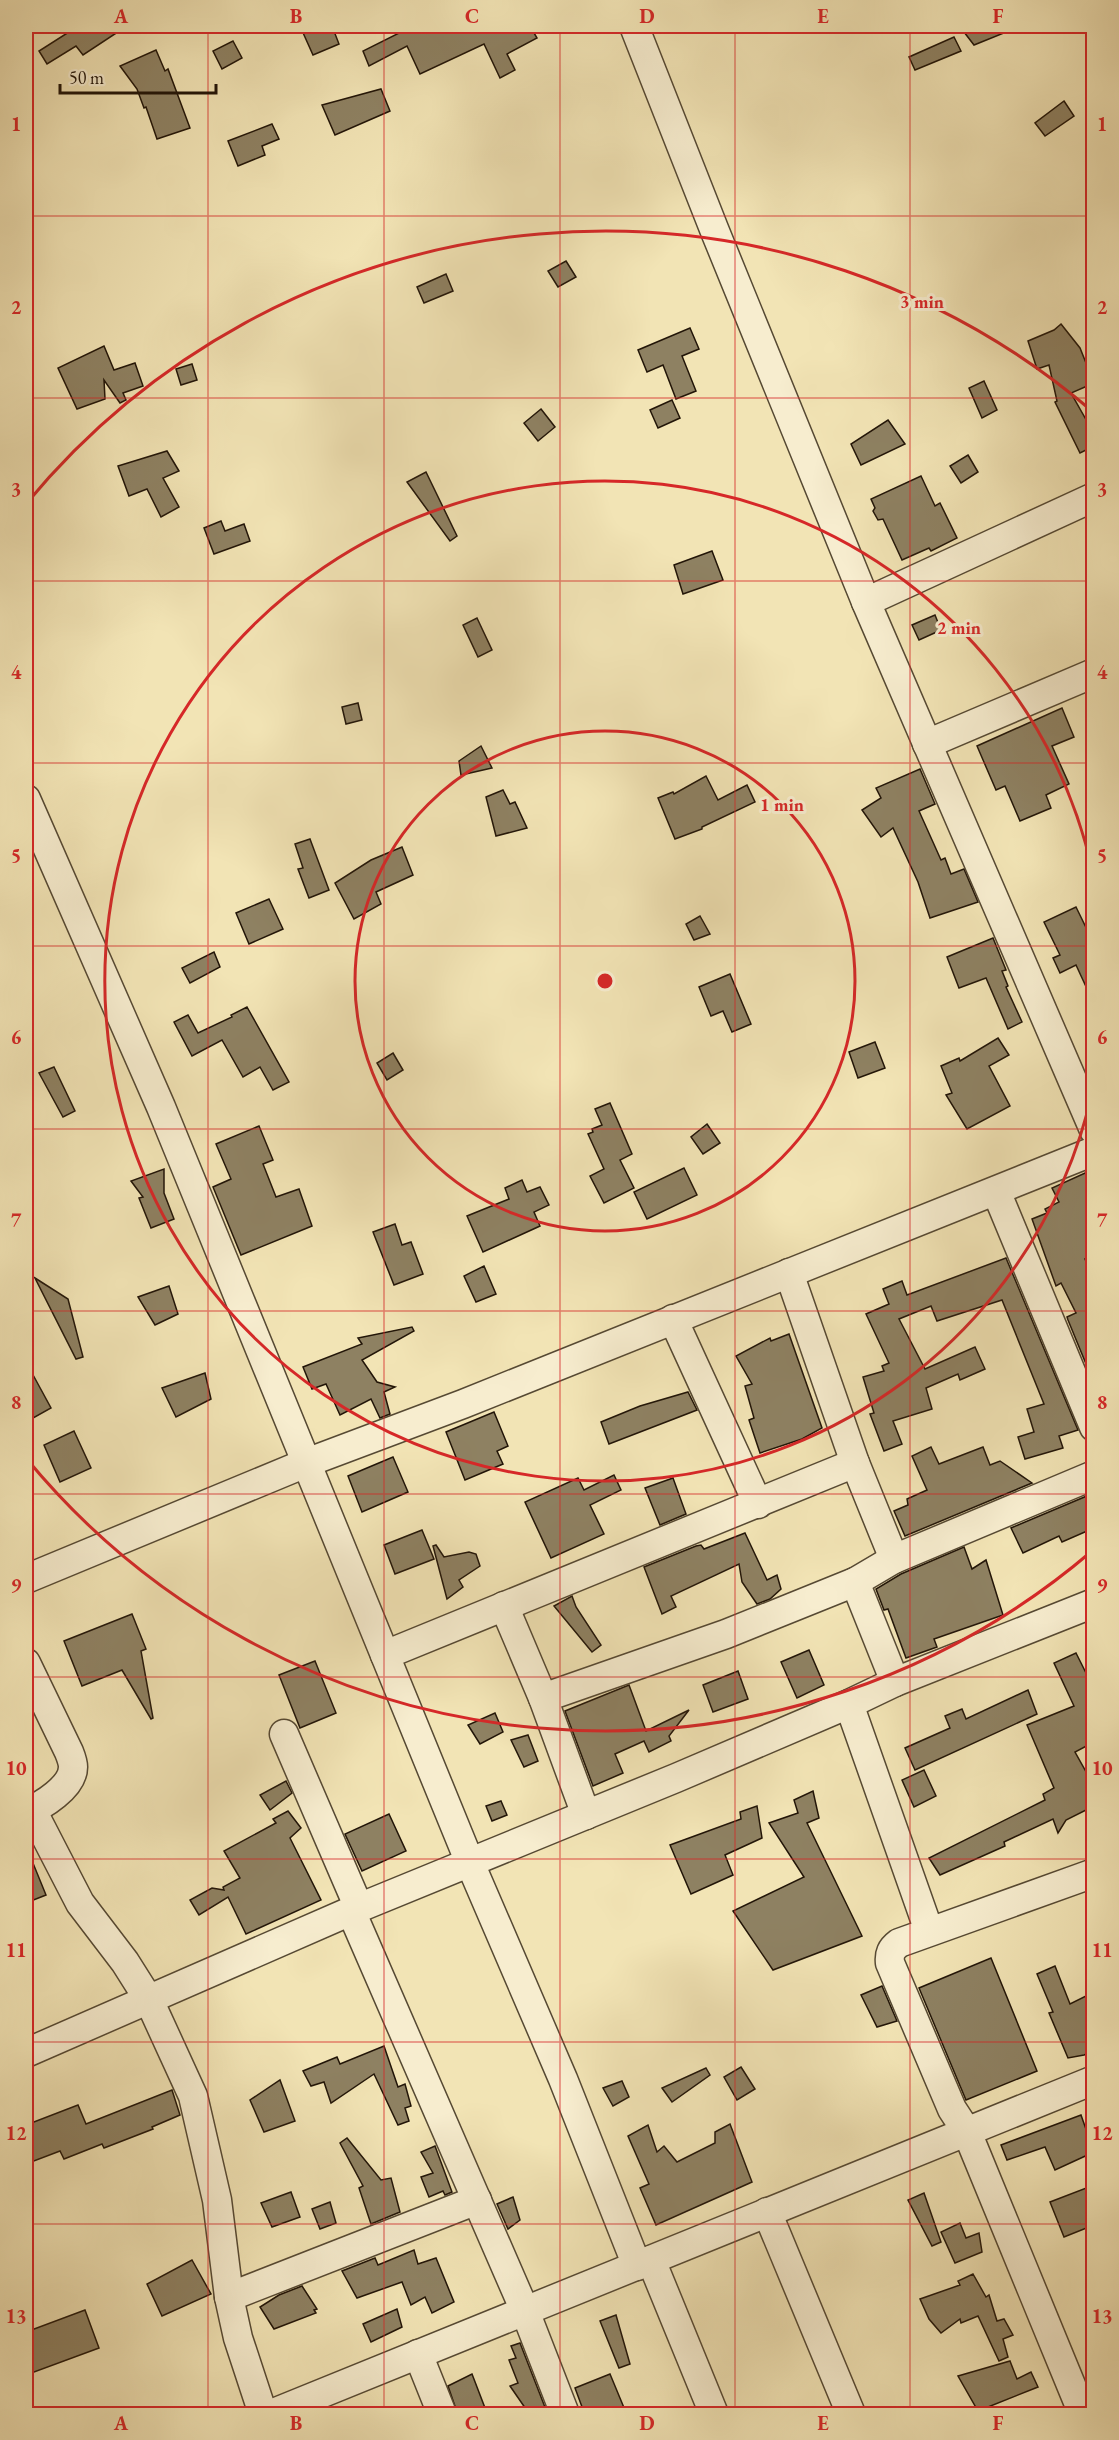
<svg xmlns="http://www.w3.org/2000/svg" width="1119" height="2440" viewBox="0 0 1119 2440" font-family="'EB Garamond',serif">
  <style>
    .building { fill: #8e8162; stroke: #221508; stroke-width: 1.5 }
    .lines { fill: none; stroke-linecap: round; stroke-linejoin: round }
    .minor-casing { stroke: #564933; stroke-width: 31 }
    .minor { stroke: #f7edcf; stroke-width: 28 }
    .grid { fill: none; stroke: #d62828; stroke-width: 1.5; stroke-opacity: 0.55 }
    .ring { fill: none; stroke: #d62828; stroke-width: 3 }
    .centre { fill: #d62828; stroke: #f7edcf; stroke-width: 3 }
    .ring-label { font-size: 18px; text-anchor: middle; font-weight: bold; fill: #d62828; stroke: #f7edcf; stroke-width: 6; stroke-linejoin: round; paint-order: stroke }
    .neatline { fill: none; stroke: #d62828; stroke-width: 2 }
    .grid-label { font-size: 20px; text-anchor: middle; font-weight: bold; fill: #d62828 }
  </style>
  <rect width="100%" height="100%" fill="#f2e4b5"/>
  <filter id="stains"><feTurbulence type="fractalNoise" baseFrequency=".00333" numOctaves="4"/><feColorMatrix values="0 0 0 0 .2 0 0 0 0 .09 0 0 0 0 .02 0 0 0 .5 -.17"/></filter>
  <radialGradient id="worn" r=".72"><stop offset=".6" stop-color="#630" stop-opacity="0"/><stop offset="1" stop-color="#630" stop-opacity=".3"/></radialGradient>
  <g class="building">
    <polygon points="65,26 127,26 83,55 76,46 47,64 39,51 69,32"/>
    <polygon points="300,26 332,26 339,44 313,55"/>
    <polygon points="413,26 530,26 537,38 507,54 515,70 500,78 484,44 420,74 407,46 369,66 363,51"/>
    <polygon points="978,26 1021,26 974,45 964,32"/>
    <polygon points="954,37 961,51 915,70 909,57"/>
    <polygon points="233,41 242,58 222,69 213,51"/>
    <polygon points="156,50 165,71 168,69 190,128 157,139 146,107 144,108 137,89 120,66"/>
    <polygon points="381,89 390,111 335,135 322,105"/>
    <polygon points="1064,101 1074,116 1045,136 1035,123"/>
    <polygon points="272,124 279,139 262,146 265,155 238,166 228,141"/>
    <polygon points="566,261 576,277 558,287 548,271"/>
    <polygon points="446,274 453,291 424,303 417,287"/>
    <polygon points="1061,324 1080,348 1094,383 1071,393 1088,423 1094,420 1094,446 1080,453 1055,402 1057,401 1049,365 1037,369 1028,341 1054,330"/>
    <polygon points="690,328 699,349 682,356 696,391 676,399 663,365 647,372 638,350"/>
    <polygon points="104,346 114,370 135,363 143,386 123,393 126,400 120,403 104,380 105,399 77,409 58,368"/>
    <polygon points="192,364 197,380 181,385 176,369"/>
    <polygon points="984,381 997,410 982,418 969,388"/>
    <polygon points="672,400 680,418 658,428 650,410"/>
    <polygon points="541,409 555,427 538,441 524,423"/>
    <polygon points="888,420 905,444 861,465 851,444"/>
    <polygon points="167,451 179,471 163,478 179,507 161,517 147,489 129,496 118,466"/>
    <polygon points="968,455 978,472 961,483 950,466"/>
    <polygon points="426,472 457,536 450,541 407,482"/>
    <polygon points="921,476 935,506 940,503 957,538 931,551 929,548 902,560 883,519 878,520 873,511 875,508 871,499"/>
    <polygon points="221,521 225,531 244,524 250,541 214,554 204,528"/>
    <polygon points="712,551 723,580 683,594 674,565"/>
    <polygon points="935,615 941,630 919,640 912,625"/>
    <polygon points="477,618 492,650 478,657 463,625"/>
    <polygon points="358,703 362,720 346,724 342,707"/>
    <polygon points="1062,708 1074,737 1052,746 1069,784 1046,795 1051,808 1020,821 1005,786 996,790 977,746"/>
    <polygon points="481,746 492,768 461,775 459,761"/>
    <polygon points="920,769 935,804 919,811 941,860 945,858 951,874 964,869 978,902 930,918 918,882 893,828 881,837 862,810 881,798 876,788"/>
    <polygon points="706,776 718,800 747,785 755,802 702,827 702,829 675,839 658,798 673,792 674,794"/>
    <polygon points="503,790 510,804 515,802 527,828 496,836 486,797"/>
    <polygon points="310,839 329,890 309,898 298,869 303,868 295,844"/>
    <polygon points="402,847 413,875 376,892 381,904 354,919 335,883 371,860"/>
    <polygon points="269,899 283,929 249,944 236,913"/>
    <polygon points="1076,907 1094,944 1094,1004 1076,965 1060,973 1053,958 1060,955 1044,922"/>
    <polygon points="700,916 710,934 694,940 686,924"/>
    <polygon points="993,938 1006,970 1002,971 1008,986 1006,987 1022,1022 1008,1029 986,978 959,988 947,957"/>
    <polygon points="214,952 220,967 190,983 182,968"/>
    <polygon points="730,974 751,1024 732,1032 723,1011 711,1016 699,987"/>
    <polygon points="247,1007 289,1082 273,1090 260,1067 243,1077 222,1040 192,1056 174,1022 188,1015 198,1033 232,1017 231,1015"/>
    <polygon points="998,1038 1009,1055 989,1066 1010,1106 967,1129 946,1095 952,1093 941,1066 959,1058 960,1061"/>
    <polygon points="875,1042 885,1068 858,1078 849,1052"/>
    <polygon points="393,1053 403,1070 387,1080 377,1063"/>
    <polygon points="54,1067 75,1111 63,1117 39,1073"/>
    <polygon points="610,1103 632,1154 620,1160 634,1188 604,1203 590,1176 604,1169 588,1134 593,1132 592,1129 602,1125 595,1109"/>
    <polygon points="707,1124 720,1143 703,1154 691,1137"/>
    <polygon points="259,1126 273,1160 263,1164 276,1197 299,1189 312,1226 241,1255 213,1187 231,1179 216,1144"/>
    <polygon points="684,1168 697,1195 647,1219 634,1192"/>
    <polygon points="164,1169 164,1193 174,1219 151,1228 139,1198 143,1197 131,1181"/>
    <polygon points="1094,1169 1094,1255 1085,1259 1094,1282 1094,1375 1091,1376 1068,1320 1067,1317 1076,1313 1061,1283 1056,1286 1032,1219 1047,1213 1045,1209 1059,1202 1052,1188"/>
    <polygon points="522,1180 527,1192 540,1187 549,1205 534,1212 540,1226 483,1252 467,1216 509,1199 505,1188"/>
    <polygon points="395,1224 402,1245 411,1242 423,1274 394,1285 373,1232"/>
    <polygon points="1006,1258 1078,1430 1059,1436 1063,1448 1025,1459 1018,1437 1034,1432 1027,1409 1044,1404 1002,1300 937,1321 931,1306 899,1319 925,1369 975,1347 985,1369 960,1380 958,1374 926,1388 932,1409 893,1421 902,1444 884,1451 870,1414 874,1413 863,1377 884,1371 882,1366 889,1363 866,1314 889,1304 883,1289 902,1281 907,1295"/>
    <polygon points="484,1266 496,1294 476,1302 464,1276"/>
    <polygon points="35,1278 68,1299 83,1357 76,1359"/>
    <polygon points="169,1286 178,1314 155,1325 138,1297"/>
    <polygon points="412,1327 414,1331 362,1360 377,1382 395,1387 384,1392 390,1414 380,1418 371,1399 340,1415 326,1384 312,1389 303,1367 362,1344 358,1338"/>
    <polygon points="789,1334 822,1428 802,1439 760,1453 749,1420 754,1418 745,1386 752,1384 736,1356 770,1338 771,1341"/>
    <polygon points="26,1362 51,1408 26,1422"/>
    <polygon points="205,1373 211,1399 176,1417 162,1388"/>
    <polygon points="688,1392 697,1410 609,1444 601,1422 640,1406"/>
    <polygon points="494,1412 508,1446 497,1451 503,1464 465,1480 446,1432"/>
    <polygon points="74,1431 91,1468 60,1482 44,1445"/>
    <polygon points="931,1447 939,1464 983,1447 990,1465 1000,1461 1032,1483 905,1536 894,1511 908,1505 907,1499 927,1490 912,1456"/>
    <polygon points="393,1457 408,1492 362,1512 348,1476"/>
    <polygon points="614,1475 621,1490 590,1505 604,1534 551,1558 525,1502 578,1478 584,1490"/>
    <polygon points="673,1478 686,1514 660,1525 645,1488"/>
    <polygon points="1094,1493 1094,1528 1062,1542 1059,1536 1023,1553 1011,1528"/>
    <polygon points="422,1530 434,1559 395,1574 384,1545"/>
    <polygon points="745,1533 767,1580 777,1575 781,1589 770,1599 757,1604 742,1582 739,1564 671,1596 676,1607 662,1614 644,1567 696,1546 701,1545 704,1549"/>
    <polygon points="436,1545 444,1557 469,1552 476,1554 480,1566 459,1580 463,1587 447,1599 433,1546"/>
    <polygon points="964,1547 972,1569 986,1560 1003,1615 934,1639 937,1647 906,1658 888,1609 884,1610 876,1589 901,1574"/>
    <polygon points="572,1596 576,1607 601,1645 592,1652 554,1606"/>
    <polygon points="132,1614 146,1649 141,1651 153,1718 151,1719 122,1670 82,1686 64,1641"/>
    <polygon points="809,1650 824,1685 797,1698 781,1662"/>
    <polygon points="1076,1653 1094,1689 1094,1742 1075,1752 1094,1786 1094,1806 1066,1820 1058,1833 1053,1819 1004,1842 1005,1846 940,1875 929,1858 1045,1800 1043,1794 1054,1788 1027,1725 1074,1706 1054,1663"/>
    <polygon points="315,1661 336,1713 300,1728 279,1675"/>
    <polygon points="738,1671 748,1699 713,1712 703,1685"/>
    <polygon points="629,1685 646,1731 689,1710 669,1736 671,1741 649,1752 644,1741 615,1754 623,1773 593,1786 565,1711"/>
    <polygon points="1028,1690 1037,1714 915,1770 905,1748 950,1728 945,1716 962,1709 966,1719"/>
    <polygon points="495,1713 503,1732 480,1744 468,1725"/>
    <polygon points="528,1735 538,1761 524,1767 511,1740"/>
    <polygon points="924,1770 936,1796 914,1807 902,1780"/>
    <polygon points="286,1781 292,1793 270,1810 260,1795"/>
    <polygon points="813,1791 819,1818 807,1823 862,1936 773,1970 733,1911 804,1877 769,1823 798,1813 794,1800"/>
    <polygon points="501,1801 507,1815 492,1821 486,1806"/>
    <polygon points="757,1806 762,1838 725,1855 733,1875 691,1894 670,1845 741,1819 740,1812"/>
    <polygon points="288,1811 301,1828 290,1838 321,1900 246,1934 228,1897 199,1915 190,1900 212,1888 224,1890 223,1887 240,1878 224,1851 276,1823 273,1819"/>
    <polygon points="389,1814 406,1851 362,1871 345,1834"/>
    <polygon points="26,1846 46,1895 26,1903"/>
    <polygon points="991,1958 1037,2071 966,2100 919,1988"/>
    <polygon points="1055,1966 1070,2004 1086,1996 1094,2011 1094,2051 1084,2055 1068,2058 1049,2013 1053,2012 1037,1974"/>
    <polygon points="882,1986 897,2021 877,2027 861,1995"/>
    <polygon points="384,2046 398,2087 405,2084 411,2106 405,2108 409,2121 398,2125 374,2074 331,2103 324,2082 311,2086 303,2071 337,2057 340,2064"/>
    <polygon points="741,2067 755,2089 737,2100 724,2077"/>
    <polygon points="706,2068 710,2075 672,2102 662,2088"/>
    <polygon points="280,2080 295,2121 264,2132 250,2100"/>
    <polygon points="622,2081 629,2097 613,2106 603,2088"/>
    <polygon points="172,2090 180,2115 152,2127 153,2129 104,2148 102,2144 64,2159 60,2151 26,2164 26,2125 78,2105 86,2124"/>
    <polygon points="1081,2115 1094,2152 1055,2170 1045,2147 1007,2160 1001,2145"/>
    <polygon points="730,2124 752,2182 656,2225 640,2188 649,2184 628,2136 648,2125 657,2152 664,2146 677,2162 715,2143 715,2132"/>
    <polygon points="347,2138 381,2180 391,2178 400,2212 371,2224 359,2188 363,2186 340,2143"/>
    <polygon points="435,2146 452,2192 445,2195 443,2191 429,2197 421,2177 433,2173 421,2152"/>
    <polygon points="1094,2185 1094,2225 1064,2237 1050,2202"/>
    <polygon points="291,2192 300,2217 272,2227 261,2203"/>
    <polygon points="924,2193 941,2242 932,2246 908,2200"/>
    <polygon points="513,2197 520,2220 508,2229 497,2204"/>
    <polygon points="330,2202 336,2223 320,2229 312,2209"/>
    <polygon points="960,2223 966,2238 979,2233 982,2252 955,2263 941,2232"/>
    <polygon points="414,2250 418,2264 436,2258 454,2302 432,2313 425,2297 411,2305 402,2282 357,2298 342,2271 375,2258 378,2265"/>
    <polygon points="192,2260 211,2294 162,2316 147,2284"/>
    <polygon points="973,2274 986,2297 989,2295 997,2321 1004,2319 1013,2335 1003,2339 1008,2357 999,2361 978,2316 961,2323 960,2319 941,2333 929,2319 920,2299 960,2285 958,2281"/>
    <polygon points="302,2286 317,2309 314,2310 316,2313 274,2329 260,2307 279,2295"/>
    <polygon points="397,2309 402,2327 371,2342 363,2324"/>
    <polygon points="85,2310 99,2348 26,2375 26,2332"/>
    <polygon points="616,2315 630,2364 619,2368 600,2321"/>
    <polygon points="520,2343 548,2415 530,2415 510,2386 518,2383 509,2360 516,2358 511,2346"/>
    <polygon points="1010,2361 1017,2379 1031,2372 1038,2387 978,2411 958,2376"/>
    <polygon points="472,2374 485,2408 471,2415 458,2415 448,2386"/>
    <polygon points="610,2374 627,2415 585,2415 575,2388"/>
  </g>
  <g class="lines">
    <g class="minor-casing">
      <g id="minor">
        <polyline points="634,26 714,229 866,602"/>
        <polyline points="1094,497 866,602 1094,1130"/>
        <polyline points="927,744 1094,673"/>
        <polyline points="26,799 161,1107 470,1863 563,2079 637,2266"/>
        <polyline points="996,1191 1094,1427"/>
        <polyline points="789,1273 855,1463 894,1559"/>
        <polyline points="673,1319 758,1504"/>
        <polyline points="26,1579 306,1463 463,1404 1094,1151"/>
        <polyline points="855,1582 895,1682"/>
        <polyline points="504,1606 543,1698 726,1634 855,1582 894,1559 1094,1475"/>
        <polyline points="385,1655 855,1463"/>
        <path d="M26 1663 69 1752C71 1757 73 1762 73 1767 73 1787 42 1806 26 1812"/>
        <polyline points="543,1698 586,1815"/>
        <polyline points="849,1704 929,1931"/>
        <polyline points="284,1734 359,1908"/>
        <polyline points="32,1810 80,1903 125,1962 149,2000 193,2096 217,2200 229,2297 238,2338 263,2414"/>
        <polyline points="351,1911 525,2311 565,2414"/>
        <polyline points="26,2053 351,1911 676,1778 849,1704 895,1682 1094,1603"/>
        <polyline points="767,2212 851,2414"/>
        <polyline points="651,2260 714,2414"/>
        <polyline points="229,2297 477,2200"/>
        <polyline points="418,2354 442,2414"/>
        <polyline points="271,2414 1094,2080"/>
        <path d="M1083 2414 967 2132 952 2109 890 1963C889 1954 891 1949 899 1943L1094 1873"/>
      </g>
    </g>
    <use href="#minor" class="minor"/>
  </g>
  <path class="grid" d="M208 26V2414M384 26V2414M560 26V2414M735 26V2414M910 26V2414M26 216H1094M26 398H1094M26 581H1094M26 763H1094M26 946H1094M26 1129H1094M26 1311H1094M26 1494H1094M26 1677H1094M26 1859H1094M26 2042H1094M26 2224H1094"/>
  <g class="ring">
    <circle cx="605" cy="981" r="250"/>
    <path d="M1093 1089A500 500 0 1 1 1093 873"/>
    <path d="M1092 1551A750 750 0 0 1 26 1458M26 504A750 750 0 0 1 1092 411"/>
  </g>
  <circle cx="605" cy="981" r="9" class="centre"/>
  <g class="ring-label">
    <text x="922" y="308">3 min</text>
    <text x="959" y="634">2 min</text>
    <text x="782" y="811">1 min</text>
  </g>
  <rect width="1119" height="2440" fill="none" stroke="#f2e4b5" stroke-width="66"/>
  <path d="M60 84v9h156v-9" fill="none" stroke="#221508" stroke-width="3"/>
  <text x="69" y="84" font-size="18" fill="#221508" stroke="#f7edcf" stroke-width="4.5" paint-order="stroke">50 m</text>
  <rect x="33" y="33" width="1053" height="2374" class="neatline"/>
  <g class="grid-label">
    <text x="121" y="23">A</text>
    <text x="296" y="23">B</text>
    <text x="472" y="23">C</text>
    <text x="647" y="23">D</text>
    <text x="823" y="23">E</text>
    <text x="998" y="23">F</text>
    <text x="16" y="131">1</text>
    <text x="1102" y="131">1</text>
    <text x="16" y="314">2</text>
    <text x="1102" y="314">2</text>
    <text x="16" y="496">3</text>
    <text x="1102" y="496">3</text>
    <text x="16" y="679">4</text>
    <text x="1102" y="679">4</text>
    <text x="16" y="862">5</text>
    <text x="1102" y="862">5</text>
    <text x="16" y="1044">6</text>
    <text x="1102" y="1044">6</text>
    <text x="16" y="1227">7</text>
    <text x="1102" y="1227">7</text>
    <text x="16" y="1409">8</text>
    <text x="1102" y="1409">8</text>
    <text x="16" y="1592">9</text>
    <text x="1102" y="1592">9</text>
    <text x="16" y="1775">10</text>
    <text x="1102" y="1775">10</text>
    <text x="16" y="1957">11</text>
    <text x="1102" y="1957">11</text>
    <text x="16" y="2140">12</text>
    <text x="1102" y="2140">12</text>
    <text x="16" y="2323">13</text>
    <text x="1102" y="2323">13</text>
    <text x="121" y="2430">A</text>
    <text x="296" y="2430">B</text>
    <text x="472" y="2430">C</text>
    <text x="647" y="2430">D</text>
    <text x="823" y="2430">E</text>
    <text x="998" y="2430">F</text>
  </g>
  <rect width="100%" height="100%" filter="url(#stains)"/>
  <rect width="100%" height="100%" fill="url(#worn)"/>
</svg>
